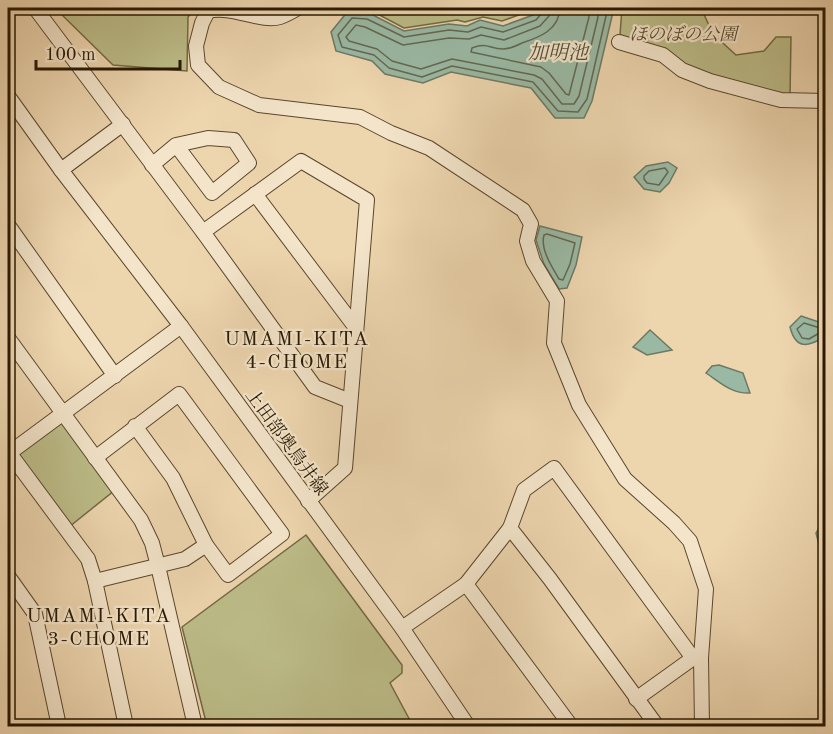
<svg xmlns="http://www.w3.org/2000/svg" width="833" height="734" viewBox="0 0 833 734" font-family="'Old Standard TT','Noto Serif JP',serif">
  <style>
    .green { fill: #bcbc88; stroke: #726a44; stroke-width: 1.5 }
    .water { fill: #9ab9a4; stroke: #6d7962; stroke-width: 1.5 }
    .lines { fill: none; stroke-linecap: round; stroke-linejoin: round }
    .shore { stroke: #626852; stroke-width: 1.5 }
    .minor-casing { stroke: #5a472c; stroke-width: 16 }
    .minor { stroke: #f3e4ca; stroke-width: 14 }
    .labels { text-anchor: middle; stroke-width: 4.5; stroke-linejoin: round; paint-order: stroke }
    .park-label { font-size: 18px; font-style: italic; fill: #554929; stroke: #f3e4ca }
    .street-label { font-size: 18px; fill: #291800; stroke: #f3e4ca }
    .water-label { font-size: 20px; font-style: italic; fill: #515039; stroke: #f3e4ca }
    .neighbourhood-label { font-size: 20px; letter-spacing: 1.5px; fill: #291800; stroke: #f3e4ca }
  </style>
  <rect width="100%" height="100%" fill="#edd5ae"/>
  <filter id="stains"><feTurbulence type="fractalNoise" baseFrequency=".00333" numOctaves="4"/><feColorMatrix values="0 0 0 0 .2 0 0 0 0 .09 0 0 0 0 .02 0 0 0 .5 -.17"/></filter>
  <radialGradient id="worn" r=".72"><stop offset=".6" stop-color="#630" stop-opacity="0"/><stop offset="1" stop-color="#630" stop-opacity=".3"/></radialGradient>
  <g class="green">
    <polygon points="60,8 196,8 188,17 187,71 113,65 60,13"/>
    <polygon points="346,8 532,8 530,11 502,21 483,17 465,22 457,20 404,28 370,10"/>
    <polygon points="622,8 701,8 713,34 736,55 764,51 776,37 791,37 790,95 735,85 684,65 651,47 620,35"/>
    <polygon points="64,421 115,490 69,527 17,455"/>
    <polygon points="306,535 402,665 402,673 390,683 413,726 207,726 182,627"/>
  </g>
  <g class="water">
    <polygon points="539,8 607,8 613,12 592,101 584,118 555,118 531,88 451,72 423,83 385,74 372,61 336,51 331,32 348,11 369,13 404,31 449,24 467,26 480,20 503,26 533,15"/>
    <polygon points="668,162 677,168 669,183 660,192 644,189 634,177 646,166"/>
    <polygon points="540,226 582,237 576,265 567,288 559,289 544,264 536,240"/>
    <path d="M801 316 825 324V337C809 346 796 351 790 327Z"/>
    <polygon points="650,330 672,350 647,355 633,347"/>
    <path d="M719 365 743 373 750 393C732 394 721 383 706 373L712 366Z"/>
    <polygon points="825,517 825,559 821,552 816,533"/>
  </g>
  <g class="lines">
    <g class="shore">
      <polyline points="543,8 542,13 536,20 503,32 481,27 468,32 449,30 404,37 367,19 352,18 338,35 342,47 374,55 389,68 422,77 452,66 533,82 558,111 578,112 587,99 606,16 604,8"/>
      <polyline points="551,8 549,16 540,26 504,40 481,35 469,39 449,38 403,45 365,27 356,25 346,37 349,41 377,49 392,61 421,69 452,59 534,75 542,79 562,104 574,104 579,96 598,17 597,8"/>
      <path d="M560 8C559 30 540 37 522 43 516 46 510 49 503 49 489 49 488 42 472 48L471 52 541 67 549 73 566 94 569 95 589 17 588 8"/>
      <polygon points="665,168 668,172 659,185 647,183 644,179 644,176 649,171"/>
      <path d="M547 234 575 243 570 264 563 280 559 279C552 267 540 249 544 235Z"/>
      <polygon points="804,323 820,328 821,332 809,339 802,338 797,329"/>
    </g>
    <g class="minor-casing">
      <g id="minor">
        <polyline points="35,8 203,232 315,387 350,401"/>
        <path d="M298 8C293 11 286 15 280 17 261 23 232 5 208 11L202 23 196 46 198 65 219 87 259 105 360 117 391 133 429 148 523 210 531 224 527 241 533 261 557 301 554 343 579 405 625 479 674 523 690 541 706 589 701 658 702 726"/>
        <polyline points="619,42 663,55 682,70 710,81 781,100 826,101"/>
        <polyline points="8,96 61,170 181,326 402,628 468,726"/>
        <polyline points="152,165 176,145 208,138 234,140 249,163 212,193 176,145"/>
        <polyline points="61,170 123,124"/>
        <polyline points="255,194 356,328"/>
        <polyline points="8,225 115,376"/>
        <polyline points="203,232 301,161 367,200 345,468 308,501"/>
        <polyline points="8,338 141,520 152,543 158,566 195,726"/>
        <polyline points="8,451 88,559 95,581 126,726"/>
        <polyline points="8,454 181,326"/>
        <polyline points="95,458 179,394 282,534 228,575 206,545 173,478 135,426"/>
        <polyline points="510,528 550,579 657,726"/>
        <polyline points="8,576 35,614 59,726"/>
        <polyline points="95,581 185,559 206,545"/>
        <polyline points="466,584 571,726"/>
        <polyline points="402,628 466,584 510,528 524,490 554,468 690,654 701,658"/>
        <polyline points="636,699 696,656"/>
      </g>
    </g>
    <use href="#minor" class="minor"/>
  </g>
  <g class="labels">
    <g class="park-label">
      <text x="683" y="40">ほのぼの公園</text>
    </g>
    <g class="street-label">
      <text transform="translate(287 442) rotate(54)" y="6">上田部奥鳥井線</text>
    </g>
    <g class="water-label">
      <text x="558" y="59">加明池</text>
    </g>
    <g class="neighbourhood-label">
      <text x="297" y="345">UMAMI-KITA<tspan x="297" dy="23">4-CHOME</tspan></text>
      <text x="99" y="622">UMAMI-KITA<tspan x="99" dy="23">3-CHOME</tspan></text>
    </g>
  </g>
  <rect width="833" height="734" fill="none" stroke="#edd5ae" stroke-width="30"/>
  <rect x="9" y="9" width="815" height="716" fill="none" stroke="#291800" stroke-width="3"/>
  <rect x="15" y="15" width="803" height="704" fill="none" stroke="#291800" stroke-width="1.5"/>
  <path d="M36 60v9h144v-9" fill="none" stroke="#291800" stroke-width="3"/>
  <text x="45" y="60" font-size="18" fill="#291800" stroke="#f3e4ca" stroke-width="4.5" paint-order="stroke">100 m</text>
  <rect width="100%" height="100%" filter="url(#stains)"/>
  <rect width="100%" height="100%" fill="url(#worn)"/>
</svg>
